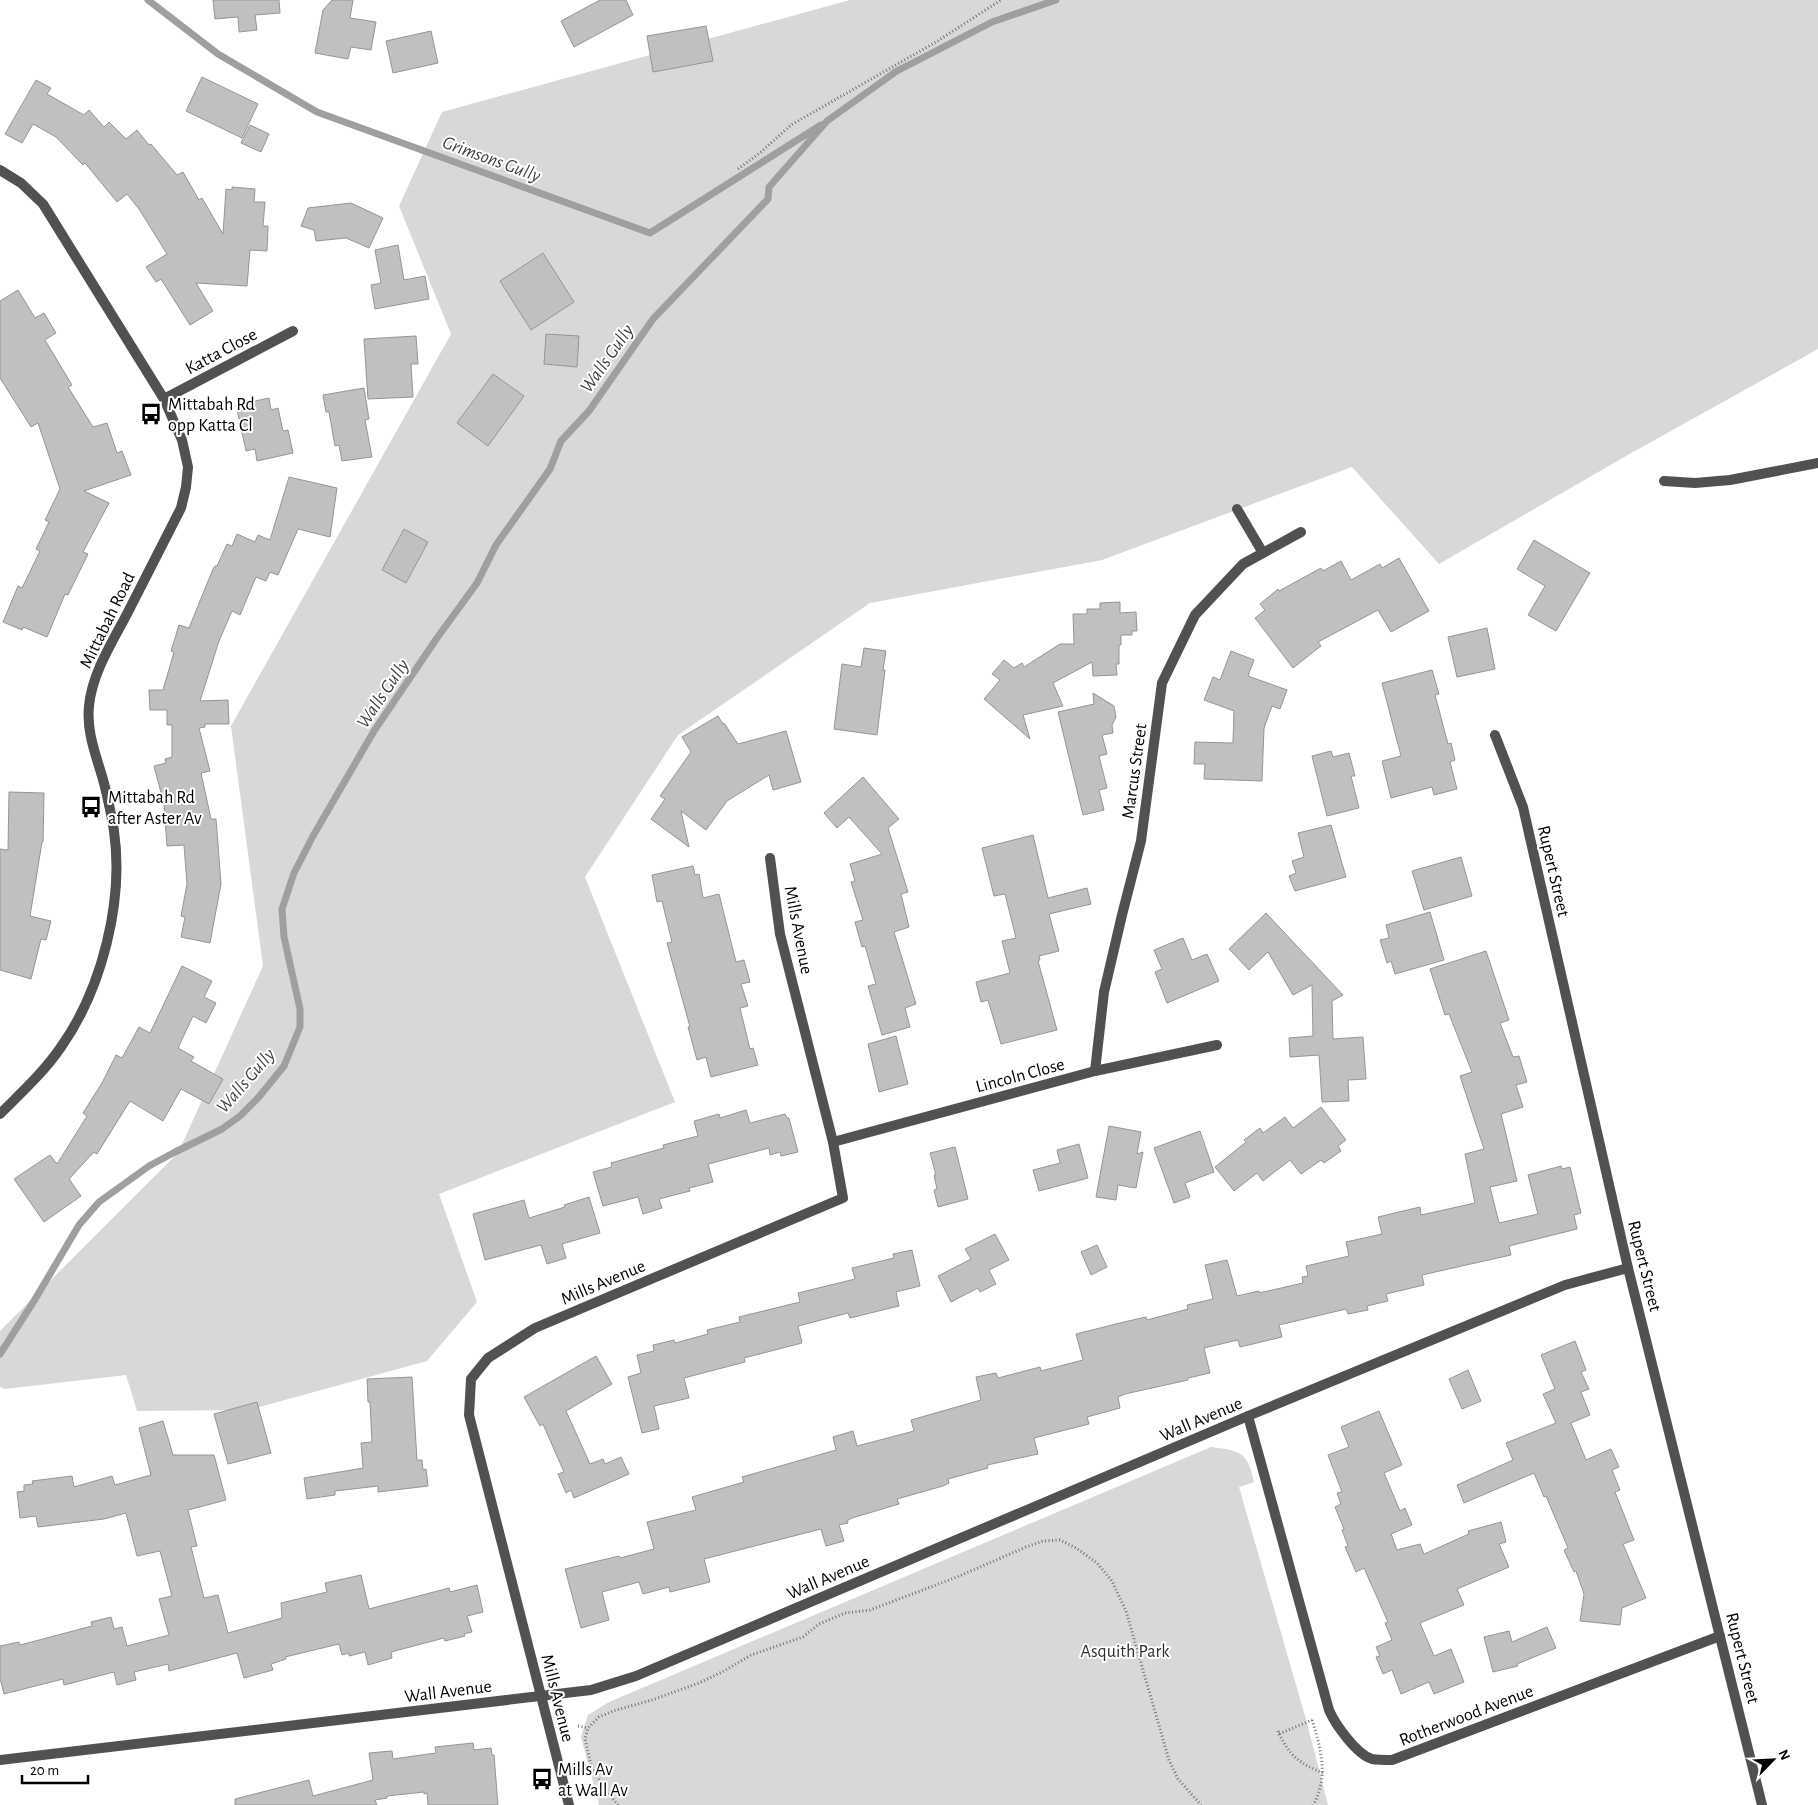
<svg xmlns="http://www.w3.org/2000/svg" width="1818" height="1805" viewBox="0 0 1818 1805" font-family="'Alegreya Sans',sans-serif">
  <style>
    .green { fill: #d8d8d8 }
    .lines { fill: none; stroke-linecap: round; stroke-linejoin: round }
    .stream { stroke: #9f9f9f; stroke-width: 7 }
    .building { fill: #c0c0c0; stroke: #959595 }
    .path { stroke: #737373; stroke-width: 3; stroke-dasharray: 1 2.5; stroke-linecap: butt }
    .street { stroke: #515151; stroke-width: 10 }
    .labels { text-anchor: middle; stroke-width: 4; stroke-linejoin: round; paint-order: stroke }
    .street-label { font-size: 18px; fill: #000; stroke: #fff }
    .poi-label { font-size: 18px; fill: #000; stroke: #fff; text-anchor: start }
    .park-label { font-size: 18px; fill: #2f2f2f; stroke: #fff }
    .water-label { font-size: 19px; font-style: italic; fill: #404040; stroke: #fff }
  </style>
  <rect width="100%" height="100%" fill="#fff"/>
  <g class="green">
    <polygon points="850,0 1818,0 1818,349 1626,456 1439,564 1352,467 1102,560 870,603 678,735 585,877 675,1102 439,1194 477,1302 427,1361 249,1410 137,1411 126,1375 5,1389 0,1387 0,1331 178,1153 263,966 231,726 451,334 399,206 442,112"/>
    <path d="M1211 1447C1241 1451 1247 1451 1254 1482L1239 1487 1307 1723 1328 1805H599L581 1737 588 1715 609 1702Z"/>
  </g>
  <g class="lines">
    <g class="stream">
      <polyline points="148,0 218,54 317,112 650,233 821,125"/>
      <polyline points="895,72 992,22 1056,0"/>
      <polyline points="0,1354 34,1301 79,1225 99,1202 149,1166 175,1152 222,1129 240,1116 258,1098 284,1066 300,1027 300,1009 284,937 282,909 294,873 313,836 374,731 437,638 477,583 496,545 550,469 561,441 589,411 653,319 768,199 769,187 827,121 894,73"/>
    </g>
  </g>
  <g class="building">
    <polygon points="213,0 279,0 280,13 255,15 257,30 239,32 238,17 215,19"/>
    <polygon points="332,0 353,0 350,18 376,22 371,50 351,47 348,59 315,53 323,10"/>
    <polygon points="600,0 626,0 633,15 574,47 561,21"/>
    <polygon points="706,26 713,61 653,72 647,36"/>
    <polygon points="431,31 438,63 393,73 386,41"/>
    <polygon points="202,77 258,104 242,138 186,111"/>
    <polygon points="36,80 51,88 47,94 84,115 89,110 104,127 109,122 126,139 137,130 149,145 151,144 177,175 183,172 199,200 202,198 223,234 226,189 232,190 232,187 255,189 254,202 265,202 263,226 268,226 267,251 250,250 247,286 196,283 213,311 190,325 161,279 156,282 146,267 167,254 139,209 127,194 117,202 85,163 83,165 56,137 33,124 22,143 5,134"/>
    <polygon points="250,125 269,134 261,152 241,143"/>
    <polygon points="351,203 383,218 369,248 346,238 316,241 314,230 301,226 308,208"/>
    <polygon points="398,245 404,280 425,276 429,299 375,309 371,285 381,283 375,250"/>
    <polygon points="543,253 574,302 531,330 500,281"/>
    <polygon points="18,290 35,318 44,313 56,333 45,340 72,385 68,387 93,427 107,423 117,453 122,451 131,475 84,491 109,503 83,552 88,554 68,595 65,594 47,637 23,627 22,630 3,622 18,586 22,588 40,551 36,549 49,522 45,520 60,489 38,423 31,427 0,378 0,301"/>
    <polygon points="546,334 579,336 577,367 544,364"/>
    <polygon points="416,336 418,364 411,364 413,397 368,399 364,339"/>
    <polygon points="493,374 524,396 488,446 457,423"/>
    <polygon points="364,388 369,419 365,420 372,457 342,461 339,445 335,446 329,412 326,412 323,395"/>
    <polygon points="269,398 271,410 278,408 283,431 288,430 293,453 257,461 255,449 246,451 236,405"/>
    <polygon points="289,477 337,488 330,537 298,529 278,575 270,572 266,581 256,577 240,615 232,611 219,641 200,701 228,700 229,724 205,724 205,727 199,728 210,771 201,773 211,819 216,819 221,884 210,943 181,937 185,917 181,916 187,884 184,845 167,846 164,804 154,766 166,763 165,759 172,757 172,725 167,725 167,710 150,710 149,690 163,690 174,652 171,651 179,625 189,628 213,569 215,566 217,566 227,544 232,546 237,534 255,542 258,535 270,540"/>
    <polygon points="404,529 428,542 406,583 382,570"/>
    <polygon points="1534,540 1590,573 1556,631 1528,615 1545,586 1517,569"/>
    <polygon points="1399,558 1429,611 1391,632 1378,610 1318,642 1321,646 1293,668 1255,618 1265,610 1260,604 1278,589 1279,591 1321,568 1323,571 1341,561 1351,580 1380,564 1382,568"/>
    <polygon points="1120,602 1120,613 1136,612 1137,631 1132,631 1132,635 1121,635 1121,645 1119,645 1119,664 1116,664 1117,675 1093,676 1092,662 1053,683 1063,706 1023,715 1030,739 984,699 1000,680 992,674 1004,660 1014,668 1022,663 1024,667 1060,644 1074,644 1073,614 1087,614 1087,609 1100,609 1100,603"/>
    <polygon points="1487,628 1495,669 1457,677 1448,637"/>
    <polygon points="864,648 886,651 883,670 885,670 877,735 834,729 842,664 861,667"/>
    <polygon points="1231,651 1254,660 1248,676 1287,690 1280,709 1272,706 1264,728 1262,781 1204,779 1205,764 1194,764 1195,742 1233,743 1234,711 1204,700 1213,677 1220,680"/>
    <polygon points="1432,670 1439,694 1435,695 1448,744 1451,743 1455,760 1450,762 1457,789 1434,795 1432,787 1391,798 1382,761 1401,756 1382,683"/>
    <polygon points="1093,693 1114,706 1116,717 1112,725 1113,733 1102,735 1107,754 1099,756 1107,788 1099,790 1104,810 1083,815 1058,712 1094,704"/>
    <polygon points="718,716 723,724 724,723 738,744 786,731 801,782 773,790 769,775 727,801 706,830 681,811 689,847 651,819 665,799 660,796 691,752 682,737"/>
    <polygon points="1331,751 1333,757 1349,753 1355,776 1351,776 1359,808 1327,816 1312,756"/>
    <polygon points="863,777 899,819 888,828 908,892 901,894 909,927 894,932 916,1004 905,1008 910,1027 882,1035 868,986 876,984 865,946 862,947 855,922 863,920 851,882 855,881 850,864 882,854 849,817 837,828 824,813"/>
    <polygon points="9,792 44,793 43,842 42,842 30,916 51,921 46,940 41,939 31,979 0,970 0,849 8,850"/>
    <polygon points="1331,825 1346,877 1295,891 1289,876 1296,873 1292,861 1304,857 1298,833"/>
    <polygon points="1033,835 1048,898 1087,888 1091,904 1049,914 1059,951 1039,956 1040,960 1038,961 1057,1030 1001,1044 988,1000 981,1002 976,982 1010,973 1002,941 1016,938 1005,894 994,896 982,848"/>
    <polygon points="1461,857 1472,896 1424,910 1412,871"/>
    <polygon points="693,866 695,875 699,874 703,898 719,894 736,962 744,960 750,982 741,984 748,1006 740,1008 750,1049 753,1048 758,1065 711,1077 706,1057 697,1060 688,1027 690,1027 667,943 672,942 662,901 657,902 652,875"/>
    <polygon points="1430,912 1444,960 1395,974 1391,961 1387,963 1380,940 1389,938 1386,925"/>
    <polygon points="1266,913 1343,995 1332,1001 1333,1039 1363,1037 1366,1079 1348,1080 1349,1101 1322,1102 1319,1055 1290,1057 1289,1038 1313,1036 1312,985 1293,995 1268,952 1249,970 1229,949"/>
    <polygon points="1183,938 1192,960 1207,954 1219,981 1167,1003 1155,972 1162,969 1154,950"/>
    <polygon points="1486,951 1509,1020 1500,1023 1513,1057 1519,1056 1527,1082 1516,1085 1523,1107 1501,1114 1517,1181 1490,1187 1499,1223 1538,1214 1528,1175 1561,1166 1562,1169 1570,1167 1581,1213 1574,1215 1577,1229 1509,1246 1511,1255 1422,1275 1424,1285 1386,1294 1388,1301 1367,1306 1368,1310 1348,1314 1346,1309 1279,1325 1282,1337 1240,1347 1238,1340 1204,1348 1210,1373 1188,1378 1188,1380 1125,1394 1118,1397 1120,1408 1087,1417 1089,1424 1034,1438 1038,1454 987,1465 988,1468 948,1479 949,1483 943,1486 897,1499 899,1504 852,1518 847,1521 848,1523 839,1525 844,1541 826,1546 821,1529 704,1559 710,1582 670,1592 669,1587 643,1594 639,1582 602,1592 609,1620 581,1628 565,1569 619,1556 620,1558 654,1549 647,1522 696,1510 692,1497 744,1482 742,1477 836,1450 833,1437 853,1431 857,1446 914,1431 911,1420 981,1400 976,1377 996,1373 998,1378 1040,1367 1041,1371 1083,1360 1076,1334 1124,1322 1146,1317 1147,1320 1188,1309 1187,1305 1213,1299 1205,1265 1227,1260 1237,1296 1259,1291 1259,1293 1303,1283 1302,1277 1308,1276 1306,1266 1349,1256 1346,1242 1382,1234 1378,1217 1420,1207 1421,1215 1475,1203 1465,1154 1484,1149 1460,1076 1472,1072 1449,1014 1445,1015 1430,969"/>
    <polygon points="182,966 212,981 204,997 216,1003 206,1023 193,1016 178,1048 194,1057 191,1061 223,1079 209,1104 181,1089 163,1121 130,1101 97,1154 94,1152 69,1179 81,1196 44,1222 14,1179 50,1155 57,1164 87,1116 83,1113 102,1083 116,1055 122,1058 139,1027 150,1033"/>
    <polygon points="896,1036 908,1084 879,1092 868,1044"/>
    <polygon points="1321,1107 1346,1140 1338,1146 1341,1151 1324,1163 1321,1160 1301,1174 1290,1160 1263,1181 1257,1173 1234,1191 1215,1167 1246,1142 1244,1140 1260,1128 1263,1133 1285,1117 1293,1128"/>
    <polygon points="746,1110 750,1123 785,1114 787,1118 789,1118 798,1152 781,1156 780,1152 770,1155 769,1148 708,1164 713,1182 689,1188 690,1191 659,1199 662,1208 643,1214 638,1197 603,1206 593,1172 612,1167 611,1163 664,1148 663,1145 698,1136 694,1121 719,1114 720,1118"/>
    <polygon points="1109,1126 1141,1132 1137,1154 1143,1152 1136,1188 1118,1185 1116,1200 1096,1197"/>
    <polygon points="1200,1131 1214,1172 1185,1183 1190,1197 1174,1203 1154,1148"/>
    <polygon points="1079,1144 1088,1178 1039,1191 1033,1170 1060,1163 1057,1150"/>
    <polygon points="955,1147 968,1199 938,1207 934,1190 937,1189 934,1175 936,1175 930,1153"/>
    <polygon points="589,1197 600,1233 562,1244 566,1258 547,1264 541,1245 485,1260 473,1214 524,1200 529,1218 565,1207 564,1205"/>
    <polygon points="995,1234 1009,1260 989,1270 996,1284 980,1292 978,1288 951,1302 938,1276 971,1259 965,1249"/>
    <polygon points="1097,1245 1107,1267 1091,1275 1081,1252"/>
    <polygon points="912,1250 920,1286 896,1292 899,1306 850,1318 848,1313 798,1326 802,1343 744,1358 745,1362 684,1378 689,1398 654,1406 659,1429 642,1433 628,1377 641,1373 637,1355 654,1351 653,1345 674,1340 675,1343 708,1334 707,1330 740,1322 739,1317 800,1302 798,1293 855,1279 852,1268 894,1258 893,1254"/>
    <polygon points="1575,1341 1586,1370 1581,1372 1589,1389 1581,1392 1590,1415 1571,1423 1586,1460 1611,1449 1619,1467 1612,1470 1620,1490 1615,1492 1634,1540 1623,1544 1646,1598 1622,1608 1620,1625 1580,1621 1584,1594 1576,1571 1574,1572 1564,1550 1568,1548 1546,1496 1544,1497 1534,1473 1464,1503 1457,1485 1513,1460 1506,1443 1556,1423 1543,1394 1555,1389 1541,1355"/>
    <polygon points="596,1356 612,1384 566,1411 590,1464 603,1459 605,1464 621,1457 629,1474 574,1498 571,1490 566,1493 558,1474 564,1472 543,1424 540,1426 524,1397"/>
    <polygon points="1468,1370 1481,1401 1462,1409 1449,1379"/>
    <polygon points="412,1377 417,1460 422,1460 423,1470 426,1469 428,1486 378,1492 378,1486 335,1491 335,1495 307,1499 304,1478 363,1468 361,1443 372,1442 370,1402 368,1402 367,1379"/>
    <polygon points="257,1402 271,1453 228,1464 214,1414"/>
    <polygon points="1379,1411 1402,1465 1384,1473 1400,1511 1405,1508 1412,1525 1391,1534 1397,1550 1420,1544 1424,1554 1469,1534 1468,1531 1501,1522 1506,1542 1499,1544 1509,1567 1457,1589 1464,1605 1420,1623 1434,1656 1451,1649 1464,1682 1434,1694 1429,1682 1401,1694 1392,1670 1383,1674 1376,1657 1380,1656 1376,1647 1392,1640 1385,1623 1388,1622 1364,1568 1356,1572 1345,1547 1348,1546 1342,1530 1344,1529 1335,1507 1341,1504 1337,1493 1342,1492 1328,1455 1349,1447 1341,1427"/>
    <polygon points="163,1421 173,1455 214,1455 226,1500 188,1510 197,1546 191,1547 204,1598 218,1595 228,1633 282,1618 281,1603 327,1592 325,1583 361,1575 369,1609 449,1588 450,1592 477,1585 483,1612 467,1616 472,1632 464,1634 465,1636 445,1641 444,1638 391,1652 392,1658 368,1665 365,1652 349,1656 349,1653 342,1655 339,1644 285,1657 286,1659 271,1664 273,1670 244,1678 237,1653 169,1671 168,1664 134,1672 136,1680 117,1685 114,1672 64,1685 63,1679 4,1694 0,1678 0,1646 19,1642 20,1645 92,1626 91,1622 111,1617 114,1629 122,1627 127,1646 169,1635 159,1599 172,1596 160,1551 137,1556 126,1513 104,1519 38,1527 36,1516 20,1518 17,1492 24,1491 24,1485 33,1484 32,1481 72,1476 74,1487 112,1476 115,1485 151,1475 139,1428"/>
    <polygon points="1547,1627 1556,1648 1517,1664 1518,1666 1493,1672 1484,1637 1509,1631 1512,1642"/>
    <polygon points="473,1743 474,1750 491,1748 492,1755 494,1755 498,1805 428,1805 427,1793 424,1794 424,1792 387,1796 387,1798 375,1800 377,1805 235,1805 235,1799 309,1780 313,1796 373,1780 369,1753 392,1751 393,1759 436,1753 435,1747"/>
  </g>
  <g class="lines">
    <g class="path">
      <polyline points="738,169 761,152 791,125 936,42 1001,0"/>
      <path d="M1312 1720C1321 1748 1329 1778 1313 1805"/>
      <polyline points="578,1726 588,1728"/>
      <polyline points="1278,1731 1279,1734 1312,1720"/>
      <path d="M1279 1734C1291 1757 1299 1763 1323 1773"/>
      <polyline points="618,1805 611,1797 592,1769 585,1739 588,1728 599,1717 613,1711 652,1700 699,1683 724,1671 751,1655 803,1637 819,1624 845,1613 870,1610 957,1577 1026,1547 1043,1541 1060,1540 1076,1548 1097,1563 1112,1581 1126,1611 1169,1760 1178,1779 1201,1805"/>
    </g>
    <g class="street">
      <path d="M0 170 21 183 43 204 164 399 182 440 188 467 186 487 181 508C163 543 146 577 128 612 113 641 92 673 89 706 86 735 98 759 105 787 108 801 112 816 114 831 124 901 102 989 61 1047 44 1072 21 1093 0 1114"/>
      <polyline points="164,399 293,331"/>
      <polyline points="1664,481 1695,483 1730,480 1818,463"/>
      <polyline points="1237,509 1263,553"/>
      <polyline points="1495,735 1523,807 1628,1268 1762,1805"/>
      <polyline points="1095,1071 1104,992 1122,915 1141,841 1162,683 1195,615 1243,564 1301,532"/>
      <polyline points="833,1142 1095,1071 1217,1045"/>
      <path d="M1248 1416 1329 1710C1335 1724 1356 1754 1372 1759 1378 1760 1386 1760 1392 1760L1720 1636"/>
      <polyline points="0,1760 591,1690 636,1676 1248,1416 1565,1285 1628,1268"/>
      <polyline points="569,1805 469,1415 471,1379 488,1358 535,1328 843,1198 833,1142 780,934 770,858"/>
    </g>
  </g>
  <defs>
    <g id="bus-bare" transform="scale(1.725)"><path d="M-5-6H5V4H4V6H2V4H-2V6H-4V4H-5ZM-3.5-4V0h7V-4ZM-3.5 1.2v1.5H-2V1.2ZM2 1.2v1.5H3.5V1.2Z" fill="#000" stroke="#fff" stroke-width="2.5" paint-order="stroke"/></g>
  </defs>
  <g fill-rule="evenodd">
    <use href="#bus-bare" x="151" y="414"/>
    <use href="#bus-bare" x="91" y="807"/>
    <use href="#bus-bare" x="542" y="1779"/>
  </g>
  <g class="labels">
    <g class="street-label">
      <text transform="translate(221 351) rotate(-28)" y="6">Katta Close</text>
      <text transform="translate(107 620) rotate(-64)" y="6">Mittabah Road</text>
      <text transform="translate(1134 771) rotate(-82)" y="6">Marcus Street</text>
      <text transform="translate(1554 871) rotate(77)" y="6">Rupert Street</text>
      <text transform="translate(799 930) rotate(79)" y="6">Mills Avenue</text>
      <text transform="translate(1020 1075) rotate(-15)" y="6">Lincoln Close</text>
      <text transform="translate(1645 1266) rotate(76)" y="6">Rupert Street</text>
      <text transform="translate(603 1282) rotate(-23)" y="6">Mills Avenue</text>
      <text transform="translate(1201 1419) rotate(-23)" y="6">Wall Avenue</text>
      <text transform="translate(828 1577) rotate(-23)" y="6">Wall Avenue</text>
      <text transform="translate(1743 1658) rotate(76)" y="6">Rupert Street</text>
      <text transform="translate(448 1691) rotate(-7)" y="6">Wall Avenue</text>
      <text transform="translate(558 1698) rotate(76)" y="6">Mills Avenue</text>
      <text transform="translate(1466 1715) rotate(-21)" y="6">Rotherwood Avenue</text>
    </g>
    <g class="poi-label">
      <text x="168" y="410">Mittabah Rd<tspan x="168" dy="21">opp Katta Cl</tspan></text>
      <text x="108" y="803">Mittabah Rd<tspan x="108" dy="21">after Aster Av</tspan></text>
      <text x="558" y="1775">Mills Av<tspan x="558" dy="21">at Wall Av</tspan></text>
    </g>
    <g class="park-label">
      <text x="1125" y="1657">Asquith Park</text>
    </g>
    <g class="water-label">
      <text transform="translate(492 158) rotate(20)" y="7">Grimsons Gully</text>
      <text transform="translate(606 358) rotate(-55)" y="7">Walls Gully</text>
      <text transform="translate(382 693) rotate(-56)" y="7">Walls Gully</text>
      <text transform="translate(245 1080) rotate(-49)" y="7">Walls Gully</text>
    </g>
  </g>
  <g transform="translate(1773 1760) rotate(66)" stroke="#ffffff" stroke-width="4" paint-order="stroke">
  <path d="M0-4L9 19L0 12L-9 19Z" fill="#000000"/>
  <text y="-8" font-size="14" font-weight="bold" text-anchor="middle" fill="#000000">N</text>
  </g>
  <path d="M22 1775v8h66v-8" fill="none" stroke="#000000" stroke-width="2.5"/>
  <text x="30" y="1775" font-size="15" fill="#000000" stroke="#ffffff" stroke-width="4" paint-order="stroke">20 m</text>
</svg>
